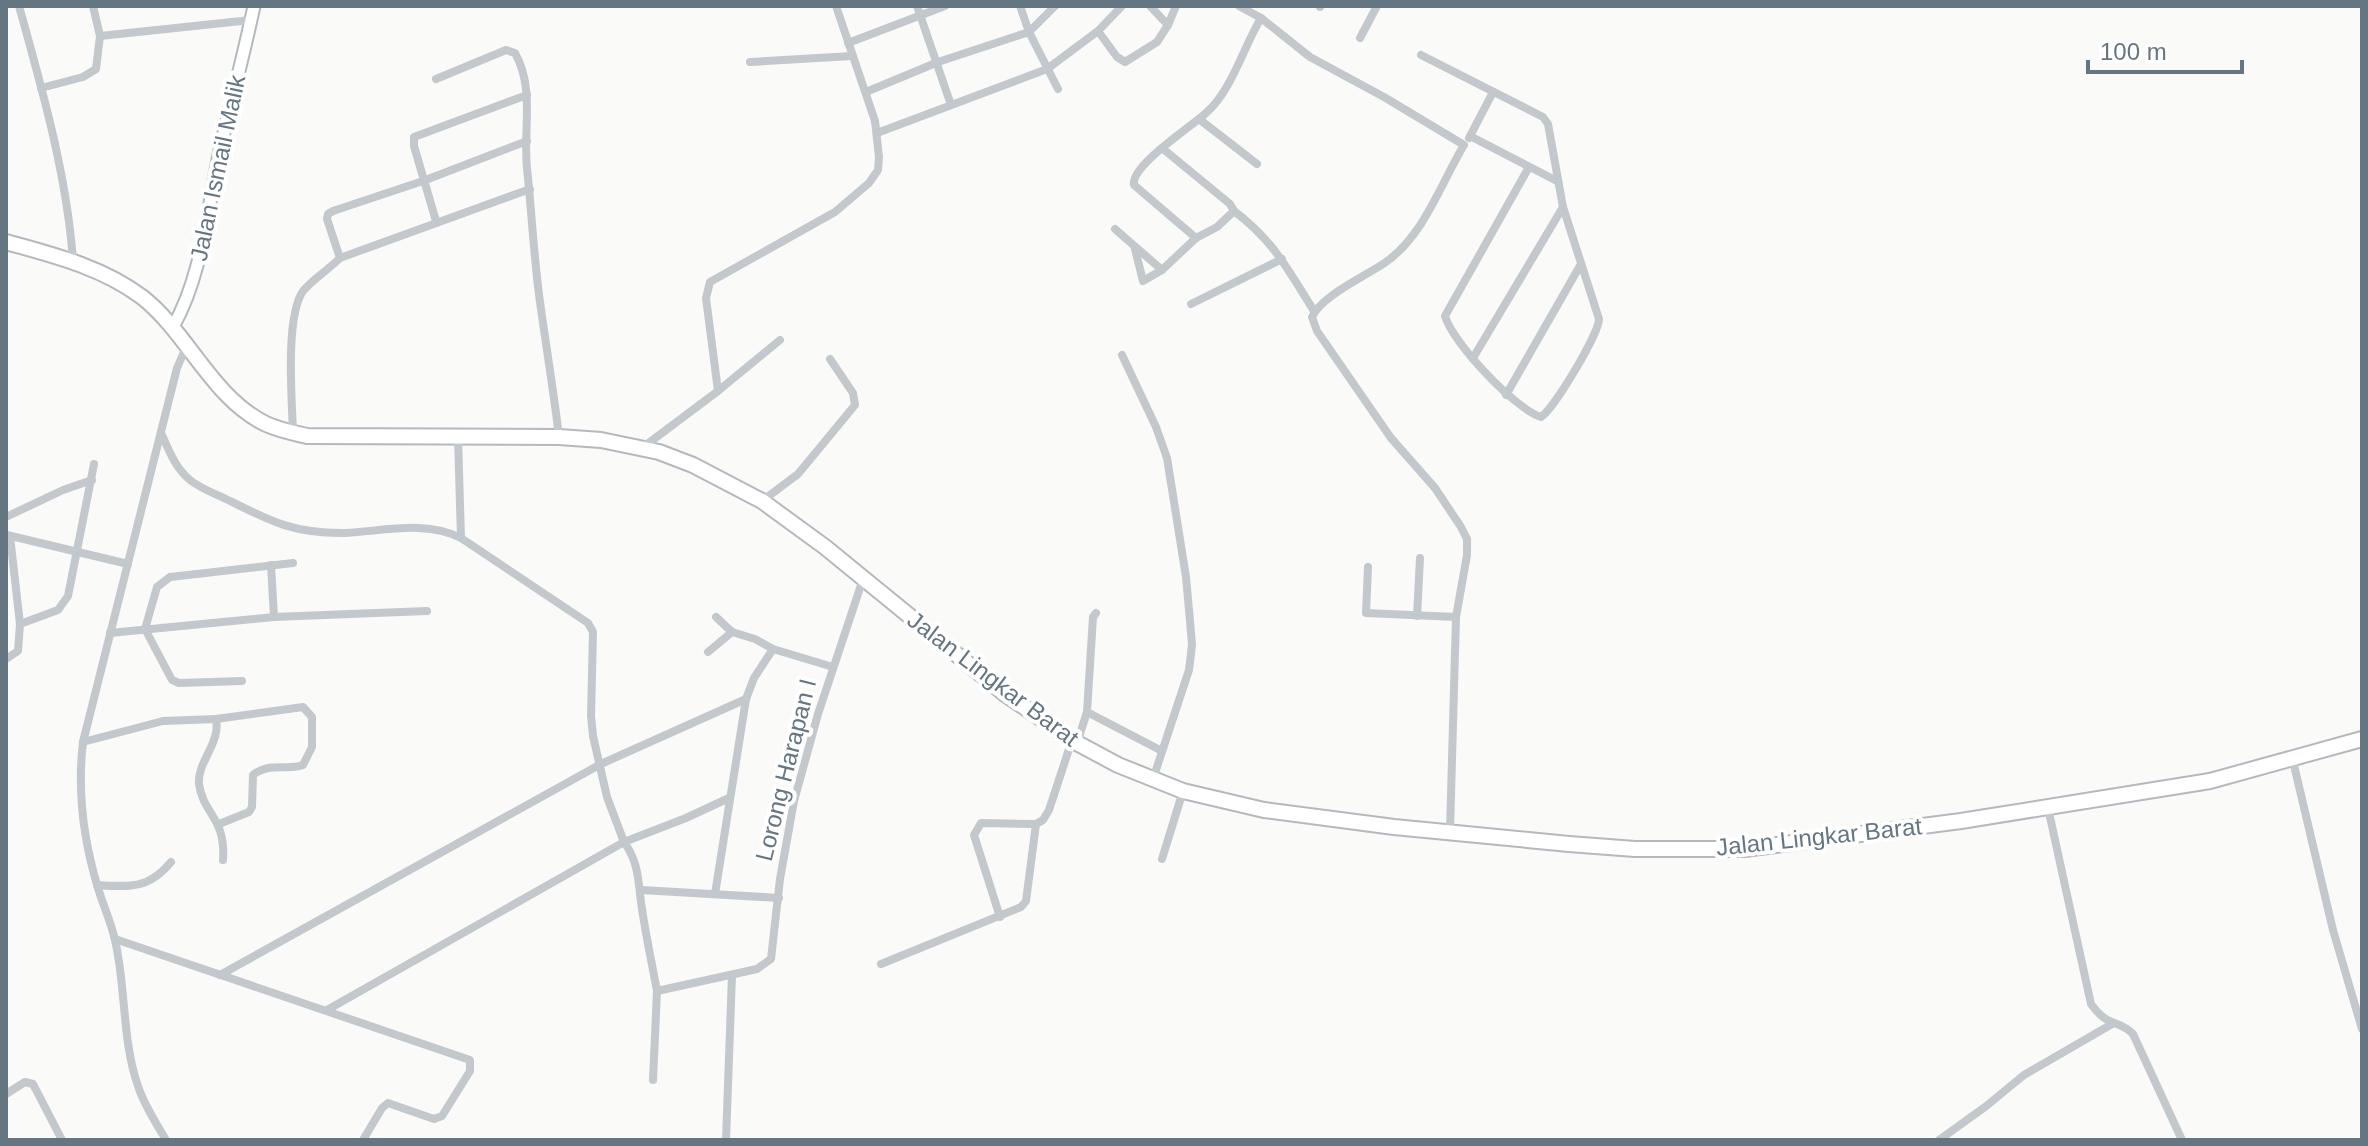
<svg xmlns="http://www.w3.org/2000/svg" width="2368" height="1146" viewBox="0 0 2368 1146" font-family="Arial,sans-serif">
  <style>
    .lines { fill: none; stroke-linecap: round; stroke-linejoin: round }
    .secondary-casing { stroke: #b3babf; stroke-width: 15 }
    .highway-casing { stroke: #b4b9bd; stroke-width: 18 }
    .street { stroke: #c3c8cc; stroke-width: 8 }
    .secondary { stroke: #fff; stroke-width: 11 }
    .highway { stroke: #fff; stroke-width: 14 }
    .labels { text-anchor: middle; stroke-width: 8; stroke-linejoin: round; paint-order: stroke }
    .street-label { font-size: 24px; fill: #657683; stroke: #fff }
  </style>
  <rect width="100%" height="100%" fill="#fafaf8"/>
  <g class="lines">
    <g class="secondary-casing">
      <path id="secondary" d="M173 327C203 274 207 209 220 150 231 102 244 54 254 6"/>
    </g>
    <g class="highway-casing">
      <path id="highway" d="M6 242C53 255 102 267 142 297 188 333 212 398 266 424 279 430 294 433 307 436L559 437 601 440 659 452 693 465 762 501 825 547 1005 694 1077 743 1118 765 1183 791 1264 810 1394 827 1569 844 1635 849H1745L1961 821 2210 781 2362 739"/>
    </g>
    <g class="street">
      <path d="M19 6C42 89 67 175 73 261"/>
      <polyline points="917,6 951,105"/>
      <polyline points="1020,6 1029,32 1058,89"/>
      <polyline points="1150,6 1168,25 1176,6"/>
      <path d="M1239 6 1261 18 1310 57 1384 97 1464 145C1440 185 1424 235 1386 262 1366 276 1321 296 1312 317L1317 331 1391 438 1435 488 1461 527 1467 539V555L1456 617 1450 831"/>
      <polyline points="1320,7 1320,6"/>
      <polyline points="1098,31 1117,57 1125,62 1157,42 1168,25"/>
      <polyline points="100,36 251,20"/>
      <polyline points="1360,38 1377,6"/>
      <polyline points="848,43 945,6"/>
      <path d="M1421 55 1543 117 1548 124 1563 207 1599 319C1599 334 1553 410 1541 417 1515 409 1452 342 1445 316L1529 167"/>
      <polyline points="750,62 852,56"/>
      <path d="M436 79 506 50 515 53C535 88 523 130 527 168 532 215 534 263 541 309 547 352 554 394 559 437"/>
      <polyline points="41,88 83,77 96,69 100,36 93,6"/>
      <polyline points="866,92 938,62 1029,32 1055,6"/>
      <polyline points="1199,119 1257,164"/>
      <polyline points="877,133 1047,69 1098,31 1122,6"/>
      <polyline points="1470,136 1557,181"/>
      <polyline points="1469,138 1493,92"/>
      <polyline points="527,141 423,181 333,211 328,214 327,219 340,258 530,189"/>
      <path d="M1162 148 1230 204 1234 211 1217 227 1196 238 1134 185C1130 166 1191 127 1206 113 1232 90 1243 48 1261 18"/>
      <path d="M1234 211C1274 241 1288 270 1314 311"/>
      <polyline points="436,221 414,146 414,137 527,95"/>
      <polyline points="1115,229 1162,270 1196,238"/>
      <polyline points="1135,249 1143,281 1162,270"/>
      <polyline points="1191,304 1282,259"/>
      <polyline points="1122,355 1156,427 1167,458 1186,577 1190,621 1192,645 1189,670 1153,779"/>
      <polyline points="1473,358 1563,207"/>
      <polyline points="718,391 780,340"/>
      <polyline points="1506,395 1581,264"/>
      <path d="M161 433C169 450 175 468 190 480 201 489 216 494 228 500 272 522 295 534 346 533 384 531 426 520 461 538"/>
      <path d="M293 433C292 400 285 317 303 291 314 278 328 270 340 258"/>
      <polyline points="642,448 718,391 706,298 710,282 835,212 869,183 878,170 879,157 875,121 836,6"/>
      <polyline points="762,501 798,474 855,405 853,393 830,359"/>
      <polyline points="6,517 63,490 92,480"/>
      <polyline points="7,535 128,564"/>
      <polyline points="10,536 20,624 58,610 68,596 94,464"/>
      <polyline points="271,565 274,617"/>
      <polyline points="1368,567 1366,613 1456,617"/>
      <polyline points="1417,616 1420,558"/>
      <polyline points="716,617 732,632 755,639 773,649 833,667"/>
      <polyline points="110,633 274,617 427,611"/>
      <polyline points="708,652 732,632"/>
      <polyline points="6,659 18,651 20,624"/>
      <polyline points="242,681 179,683 172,680 145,629 157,587 170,577 293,563"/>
      <polyline points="1087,712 1093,617 1096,613"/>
      <path d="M216 719 303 707 312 717V747L303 765C286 771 268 762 253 775L252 807 249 812 219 824"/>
      <path d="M83 742 163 721 216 719C221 743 197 762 199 784 203 814 226 818 223 860"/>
      <polyline points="1077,743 1087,712 1162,751"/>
      <polyline points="2293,761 2333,930 2362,1029"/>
      <path d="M2048 808 2091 1004C2108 1028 2118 1019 2133 1034L2182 1140"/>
      <polyline points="1162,859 1183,791"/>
      <path d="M97 885C130 887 149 889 171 862"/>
      <polyline points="641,890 779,898"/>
      <polyline points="715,894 746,699 754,678 773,649"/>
      <polyline points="1000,917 974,835 981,823 1036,824"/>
      <polyline points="115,939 470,1060 470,1071 442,1116 434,1119 388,1103 382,1108 363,1140"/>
      <polyline points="881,964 1021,907 1026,901 1036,824 1043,820 1049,810 1072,740"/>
      <polyline points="220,975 601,764 746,699"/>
      <path d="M657 991C652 964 646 936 642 909 638 884 640 864 624 842L686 818 729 798"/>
      <polyline points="327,1010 624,842 607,797 593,736 591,716 593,632 588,623 461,538 458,437"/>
      <polyline points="653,1080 657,991 757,969 771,959 780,879 794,801 818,714 863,579"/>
      <polyline points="6,1094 25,1082 33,1084 62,1140"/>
      <path d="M166 1140C156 1123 144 1105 138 1086 122 1041 126 987 115 940 111 922 103 905 98 888 83 839 77 793 83 742L177 368 187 345"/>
      <polyline points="726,1140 732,975"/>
      <polyline points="1939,1140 1985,1107 2024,1075 2112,1024"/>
    </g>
    <use href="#secondary" class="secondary"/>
    <use href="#highway" class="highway"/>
  </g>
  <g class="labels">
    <g class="street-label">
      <text transform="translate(218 168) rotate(-78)" y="8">Jalan Ismail Malik</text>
      <text transform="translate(993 679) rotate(37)" y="8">Jalan Lingkar Barat</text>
      <text transform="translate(786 770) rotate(-76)" y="8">Lorong Harapan I</text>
      <text transform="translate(1819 837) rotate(-6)" y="8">Jalan Lingkar Barat</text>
    </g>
  </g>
  <rect width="2368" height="1146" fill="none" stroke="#657683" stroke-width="16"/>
  <path d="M2088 60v12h154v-12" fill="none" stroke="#657683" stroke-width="4"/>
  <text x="2100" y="60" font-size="24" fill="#657683" stroke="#ffffff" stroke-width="6" paint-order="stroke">100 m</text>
</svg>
